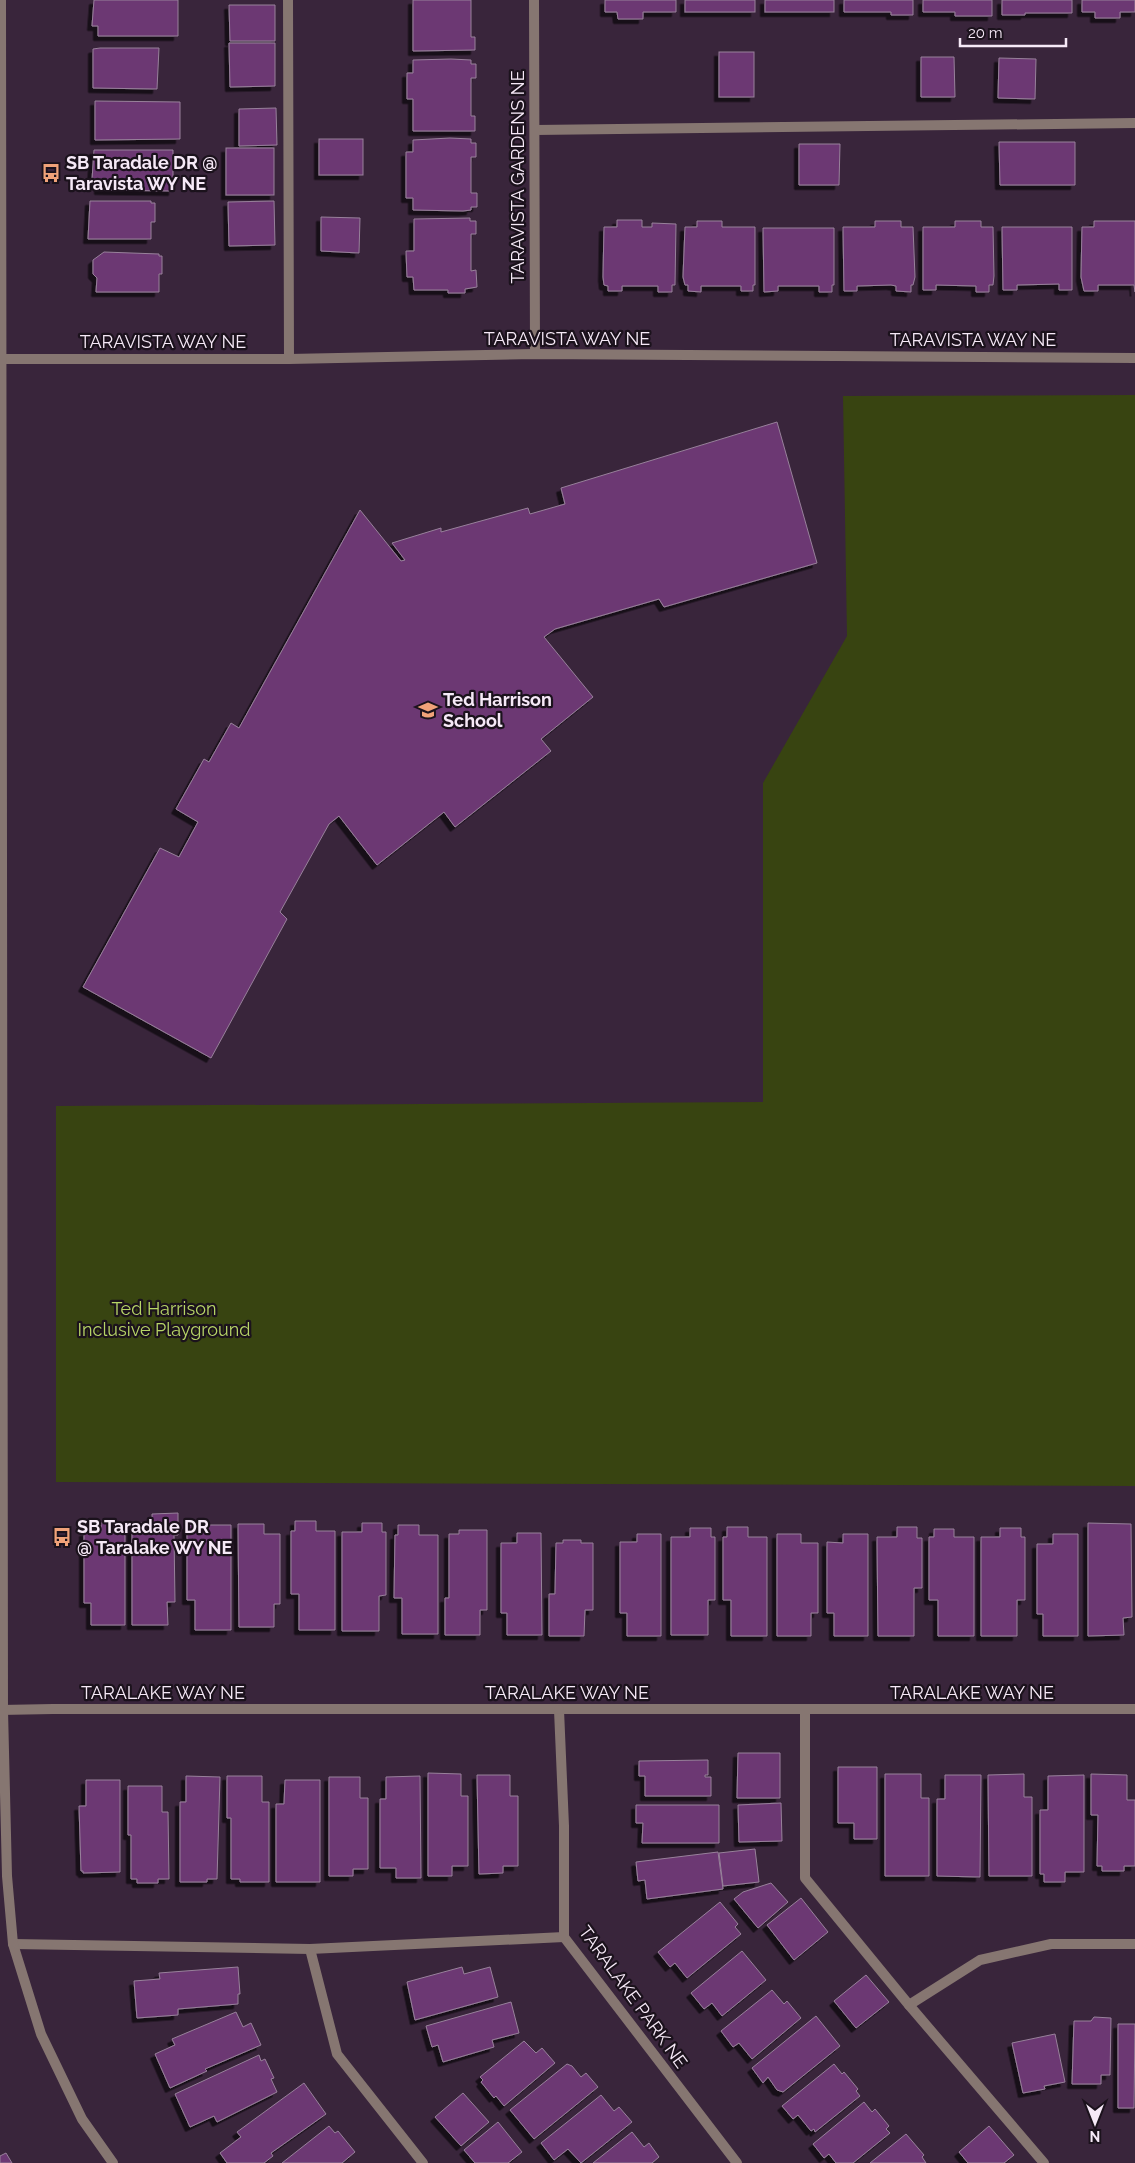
<svg xmlns="http://www.w3.org/2000/svg" width="1135" height="2163" viewBox="0 0 1135 2163" font-family="Raleway,sans-serif">
  <style>
    .green { fill: #384411 }
    .building { fill: #6c3873; stroke: #98819b; filter: url(#shadow) }
    .lines { fill: none; stroke-linecap: round; stroke-linejoin: round }
    .service { stroke: #867671; stroke-width: 10 }
    .minor { stroke: #867671; stroke-width: 10 }
    .tertiary { stroke: #867671; stroke-width: 10 }
    .labels { text-anchor: middle; stroke-width: 4.5; stroke-linejoin: round; paint-order: stroke }
    .poi-label { font-size: 18px; font-weight: bold; fill: #f6e9f7; stroke: #1b121c; text-anchor: start }
    .street-label { font-size: 18px; fill: #f6e9f7; stroke: #1b121c }
    .park-label { font-size: 18px; fill: #b7d567; stroke: #1b121c }
  </style>
  <defs>
    <filter id="shadow"><feDropShadow dx="-4.5" dy="4.5" stdDeviation="0" flood-color="#0009"/></filter>
  </defs>
  <rect width="100%" height="100%" fill="#39253b"/>
  <polygon class="green" points="1135,395 1135,1486 56,1482 56,1106 763,1102 763,783 847,636 843,396"/>
  <g class="building">
    <polygon points="94,0 178,0 178,36 98,36 98,26 92,26"/>
    <polygon points="413,0 471,0 471,37 475,37 475,50 413,51"/>
    <polygon points="605,0 676,0 676,12 643,12 643,19 618,19 617,12 605,12"/>
    <rect x="685" y="0" width="70" height="12"/>
    <rect x="765" y="0" width="69" height="12"/>
    <polygon points="844,0 913,0 913,15 891,15 891,12 844,12"/>
    <polygon points="923,0 992,0 992,16 955,16 955,12 923,12"/>
    <polygon points="1002,0 1072,0 1072,13 1025,13 1025,15 1002,15"/>
    <polygon points="1082,0 1135,0 1135,12 1120,12 1120,18 1095,18 1095,12 1082,12"/>
    <polygon points="229,5 275,5 275,41 230,41"/>
    <polygon points="229,43 275,43 275,86 230,87"/>
    <polygon points="100,48 159,48 157,89 93,88 93,49"/>
    <rect x="719" y="52" width="35" height="45"/>
    <polygon points="921,57 954,57 955,97 921,97"/>
    <polygon points="999,58 1036,59 1035,99 998,98"/>
    <polygon points="451,59 471,60 471,64 476,64 476,78 471,78 471,116 475,116 475,131 413,131 413,99 407,99 407,73 413,73 413,60"/>
    <polygon points="95,101 180,102 180,139 95,140"/>
    <polygon points="276,108 277,145 239,146 239,109"/>
    <polygon points="450,138 471,139 471,143 476,143 476,157 471,157 471,193 477,193 477,207 471,207 471,210 463,211 413,210 413,198 406,198 406,152 413,152 413,140"/>
    <rect x="319" y="139" width="44" height="36"/>
    <polygon points="999,142 1075,142 1075,185 1000,185"/>
    <polygon points="799,144 840,144 839,185 799,185"/>
    <rect x="226" y="148" width="48" height="47"/>
    <polygon points="94,150 173,150 173,191 99,190 99,180 92,180"/>
    <polygon points="90,201 151,201 151,203 155,203 155,222 151,222 151,239 88,239"/>
    <polygon points="274,201 275,245 229,246 228,202"/>
    <polygon points="321,217 360,218 359,253 321,251"/>
    <polygon points="470,218 470,221 476,221 476,234 471,234 471,271 476,270 477,287 465,289 465,293 448,293 448,290 414,290 413,277 407,277 406,251 414,251 414,219"/>
    <polygon points="617,220 642,220 642,227 652,227 652,223 676,224 675,285 672,285 672,292 658,292 658,286 622,286 622,291 608,291 608,286 604,285 603,277 604,227 617,227"/>
    <polygon points="697,221 722,221 722,227 755,227 755,285 753,285 753,291 741,291 741,286 701,286 701,292 688,291 688,285 685,285 683,277 685,227 697,227"/>
    <polygon points="875,221 901,221 901,227 913,227 915,277 913,285 911,285 911,292 896,291 896,286 891,285 857,286 857,291 844,291 843,227 875,227"/>
    <polygon points="955,221 981,221 981,227 993,227 994,276 993,285 989,285 989,292 976,292 976,286 936,285 936,290 923,290 923,227 955,227"/>
    <polygon points="1094,221 1135,221 1135,292 1134,285 1098,285 1098,291 1084,291 1081,277 1082,227 1094,227"/>
    <polygon points="1002,227 1072,227 1072,290 1059,290 1059,284 1017,285 1017,290 1003,290"/>
    <polygon points="763,228 834,228 834,285 832,285 832,292 819,292 819,286 778,286 778,291 764,292"/>
    <polygon points="104,252 159,254 159,256 162,256 162,274 159,274 159,292 96,292 97,278 93,274 93,260"/>
    <polygon points="777,422 817,563 664,607 659,599 555,629 544,637 593,697 541,739 551,751 455,827 444,812 377,865 339,816 329,824 280,912 287,919 211,1058 83,987 160,848 179,857 198,822 176,809 204,759 209,762 231,723 239,728 360,510 401,561 405,560 392,543 441,528 441,532 528,508 530,514 565,504 561,488"/>
    <polygon points="178,1513 178,1535 174,1535 175,1602 167,1602 168,1625 132,1625 132,1523 152,1523 152,1514"/>
    <polygon points="295,1521 316,1521 316,1531 335,1531 335,1630 299,1630 299,1594 291,1594 291,1531 295,1531"/>
    <polygon points="101,1523 125,1523 125,1625 91,1625 91,1603 84,1603 84,1532 101,1532"/>
    <polygon points="362,1523 382,1523 382,1532 386,1532 386,1595 379,1596 379,1631 342,1631 342,1532 362,1532"/>
    <polygon points="1088,1523 1131,1524 1132,1617 1123,1618 1124,1635 1088,1636"/>
    <polygon points="238,1524 264,1524 264,1534 280,1534 280,1604 274,1604 274,1627 239,1627"/>
    <polygon points="187,1525 231,1525 231,1630 195,1630 195,1600 187,1600"/>
    <polygon points="398,1525 419,1525 419,1535 438,1535 438,1634 402,1634 402,1598 394,1598 395,1535 398,1535"/>
    <polygon points="727,1527 748,1527 748,1537 767,1537 767,1636 731,1636 731,1600 723,1600 723,1537 727,1537"/>
    <polygon points="897,1527 917,1527 917,1538 922,1538 922,1588 914,1588 914,1636 878,1636 877,1537 897,1537"/>
    <polygon points="690,1528 711,1528 711,1537 715,1537 715,1600 708,1600 708,1635 671,1635 671,1537 690,1537"/>
    <polygon points="1000,1528 1021,1528 1021,1537 1025,1537 1025,1600 1017,1600 1017,1636 981,1636 981,1537 1000,1537"/>
    <polygon points="934,1529 954,1529 954,1537 974,1537 974,1636 938,1636 938,1600 929,1600 929,1537 934,1537"/>
    <polygon points="459,1530 487,1530 487,1610 480,1610 480,1635 445,1635 445,1598 449,1598 449,1534 459,1534"/>
    <polygon points="517,1533 541,1533 542,1635 507,1635 507,1613 501,1613 501,1543 517,1543"/>
    <polygon points="637,1534 661,1534 661,1636 627,1636 627,1613 620,1613 620,1542 637,1542"/>
    <polygon points="777,1534 801,1534 801,1543 818,1543 818,1613 811,1613 811,1636 777,1636"/>
    <polygon points="843,1534 868,1534 868,1636 834,1636 834,1613 827,1613 827,1542 843,1543"/>
    <polygon points="1053,1534 1078,1534 1078,1636 1043,1636 1043,1614 1037,1614 1037,1544 1053,1544"/>
    <polygon points="563,1540 581,1540 581,1543 593,1543 593,1610 585,1610 584,1636 549,1636 549,1594 555,1594 556,1543 563,1543"/>
    <polygon points="738,1753 780,1753 780,1798 737,1798"/>
    <polygon points="708,1760 708,1775 705,1775 705,1777 711,1777 711,1796 645,1796 645,1776 639,1776 639,1761"/>
    <polygon points="838,1767 877,1767 877,1839 854,1839 854,1823 838,1823"/>
    <polygon points="428,1773 461,1774 461,1796 468,1796 468,1866 452,1866 452,1876 428,1876"/>
    <polygon points="885,1774 921,1774 921,1798 929,1798 929,1876 885,1876"/>
    <polygon points="1024,1774 1024,1797 1032,1797 1032,1876 989,1876 988,1775"/>
    <polygon points="1091,1774 1127,1775 1127,1800 1135,1800 1135,1866 1124,1866 1124,1871 1102,1871 1102,1866 1097,1866 1098,1815 1091,1815"/>
    <polygon points="477,1775 510,1775 510,1796 518,1796 518,1866 503,1866 503,1873 479,1874"/>
    <polygon points="945,1775 981,1775 980,1877 937,1876 937,1799 945,1799"/>
    <polygon points="1084,1775 1084,1872 1065,1872 1065,1882 1044,1882 1044,1874 1040,1874 1040,1810 1048,1810 1048,1776"/>
    <polygon points="186,1776 220,1777 217,1879 207,1879 207,1882 180,1882 180,1802 186,1802"/>
    <polygon points="227,1776 262,1776 262,1802 269,1802 269,1882 240,1882 240,1879 231,1879 231,1818 227,1818"/>
    <polygon points="420,1776 421,1878 396,1878 396,1868 380,1868 380,1799 386,1799 386,1777"/>
    <polygon points="329,1777 360,1777 360,1798 368,1798 368,1869 353,1869 353,1876 329,1876"/>
    <polygon points="86,1780 120,1780 120,1872 83,1873 83,1871 81,1871 79,1806 86,1806"/>
    <polygon points="285,1780 320,1780 320,1882 276,1882 276,1804 284,1804"/>
    <polygon points="128,1786 162,1786 162,1812 168,1812 169,1879 158,1879 158,1883 137,1883 137,1879 131,1879 131,1835 128,1835"/>
    <polygon points="781,1803 782,1841 739,1842 738,1805"/>
    <polygon points="636,1805 719,1805 719,1843 642,1843 643,1823 636,1823"/>
    <polygon points="755,1849 759,1882 723,1886 719,1853"/>
    <polygon points="718,1852 723,1889 647,1899 645,1880 638,1881 636,1862"/>
    <polygon points="771,1883 788,1902 758,1928 734,1899 743,1892"/>
    <polygon points="801,1898 828,1932 794,1960 767,1925"/>
    <polygon points="720,1902 738,1924 735,1927 741,1934 687,1978 675,1963 670,1967 658,1952"/>
    <polygon points="742,1951 766,1980 722,2016 712,2003 704,2009 691,1993"/>
    <polygon points="238,1967 240,1994 238,1994 238,2004 178,2009 178,2015 137,2018 134,1981 160,1979 159,1973"/>
    <polygon points="462,1967 464,1974 490,1967 498,1997 415,2020 407,1982"/>
    <polygon points="866,1975 889,2002 856,2028 834,2001"/>
    <polygon points="772,1990 784,2004 787,2001 801,2018 752,2059 739,2043 733,2047 721,2031"/>
    <polygon points="511,2002 519,2033 492,2040 494,2047 443,2062 438,2045 432,2047 426,2026"/>
    <polygon points="236,2012 243,2027 251,2023 261,2045 205,2069 207,2071 170,2088 155,2054 175,2045 172,2039"/>
    <polygon points="816,2016 840,2046 783,2092 777,2090 768,2077 763,2083 752,2068"/>
    <polygon points="1094,2017 1111,2018 1110,2075 1101,2075 1101,2084 1072,2084 1074,2021 1091,2021"/>
    <polygon points="1118,2024 1135,2024 1134,2108 1118,2108"/>
    <polygon points="1055,2034 1065,2082 1044,2086 1045,2089 1023,2093 1012,2043"/>
    <polygon points="524,2041 536,2053 542,2048 555,2063 504,2106 496,2096 494,2098 481,2082 483,2080 480,2077"/>
    <polygon points="259,2055 261,2061 265,2059 274,2078 271,2079 277,2092 217,2122 214,2116 190,2127 175,2094"/>
    <polygon points="567,2064 572,2066 581,2077 586,2073 598,2087 534,2139 510,2110"/>
    <polygon points="834,2064 842,2074 844,2072 858,2089 856,2091 860,2096 815,2132 814,2129 811,2131 798,2115 793,2119 782,2106"/>
    <polygon points="304,2083 326,2114 271,2153 273,2156 264,2163 227,2163 220,2153 241,2137 237,2132"/>
    <polygon points="463,2093 489,2122 461,2146 435,2117"/>
    <polygon points="601,2095 614,2111 619,2107 632,2122 581,2163 568,2149 554,2160 541,2143"/>
    <polygon points="864,2102 872,2112 875,2109 889,2126 886,2129 890,2133 853,2163 836,2163 829,2154 824,2158 813,2144"/>
    <polygon points="498,2122 522,2152 508,2163 475,2163 464,2150"/>
    <polygon points="329,2126 335,2133 338,2131 355,2152 342,2163 282,2163"/>
    <polygon points="989,2126 1014,2155 1004,2163 968,2163 959,2152"/>
    <polygon points="632,2132 644,2147 649,2143 659,2157 652,2163 593,2163"/>
    <polygon points="906,2134 924,2155 922,2157 926,2163 870,2163"/>
    <polygon points="6,2153 12,2163 0,2163 0,2156"/>
  </g>
  <g class="lines">
    <g class="service">
      <polyline points="288,0 289,359"/>
      <polyline points="535,130 1135,123"/>
      <polyline points="805,1709 805,1878 909,2005 1044,2163"/>
      <polyline points="13,1944 310,1949 564,1937"/>
      <polyline points="310,1949 337,2054 423,2163"/>
      <polyline points="909,2005 980,1960 1051,1944 1135,1944"/>
    </g>
    <g class="minor">
      <polyline points="534,0 535,354"/>
      <polyline points="0,359 289,359 535,354 1135,358"/>
      <polyline points="0,1710 53,1709 1135,1709"/>
      <polyline points="559,1710 564,1826 564,1937 737,2163"/>
    </g>
    <polyline class="tertiary" points="1,0 3,1710 7,1876 13,1944 41,2034 82,2119 113,2163"/>
  </g>
  <defs>
    <g id="bus-bare" transform="scale(1.5)"><path d="M-5-6H5V4H4V6H2V4H-2V6H-4V4H-5ZM-3.5-4V0h7V-4ZM-3.5 1.2v1.5H-2V1.2ZM2 1.2v1.5H3.5V1.2Z" fill="#f0a279" stroke="#1b121c" stroke-width="2.5" paint-order="stroke"/></g>
    <g id="school-bare" transform="scale(1.5)"><path d="M0-5L7-2L0 1L-7-2ZM-4 1L0 2.5L4 1V4Q0 6-4 4Z" fill="#f0a279" stroke="#1b121c" stroke-width="2.5" paint-order="stroke"/></g>
  </defs>
  <g fill-rule="evenodd">
    <use href="#bus-bare" x="51" y="173"/>
    <use href="#school-bare" x="428" y="710"/>
    <use href="#bus-bare" x="62" y="1537"/>
  </g>
  <g class="labels">
    <g class="poi-label">
      <text x="66" y="169">SB Taradale DR @<tspan x="66" dy="21">Taravista WY NE</tspan></text>
      <text x="443" y="706">Ted Harrison<tspan x="443" dy="21">School</tspan></text>
      <text x="77" y="1533">SB Taradale DR<tspan x="77" dy="21">@ Taralake WY NE</tspan></text>
    </g>
    <g class="street-label">
      <text transform="translate(518 177) rotate(-90)" y="6">TARAVISTA GARDENS NE</text>
      <text x="567" y="345">TARAVISTA WAY NE</text>
      <text x="973" y="346">TARAVISTA WAY NE</text>
      <text x="163" y="348">TARAVISTA WAY NE</text>
      <text x="163" y="1699">TARALAKE WAY NE</text>
      <text x="567" y="1699">TARALAKE WAY NE</text>
      <text x="972" y="1699">TARALAKE WAY NE</text>
      <text transform="translate(633 1997) rotate(54)" y="6">TARALAKE PARK NE</text>
    </g>
    <g class="park-label">
      <text x="164" y="1315">Ted Harrison<tspan x="164" dy="21">Inclusive Playground</tspan></text>
    </g>
  </g>
  <g transform="translate(1095 2123) rotate(180)" stroke="#1b121c" stroke-width="4" paint-order="stroke">
  <path d="M0-4L9 19L0 12L-9 19Z" fill="#f6e9f7"/>
  <text y="-8" font-size="14" font-weight="bold" text-anchor="middle" fill="#f6e9f7">N</text>
  </g>
  <path d="M960 38v8h106v-8" fill="none" stroke="#f6e9f7" stroke-width="2.5"/>
  <text x="968" y="38" font-size="15" fill="#f6e9f7" stroke="#1b121c" stroke-width="4" paint-order="stroke">20 m</text>
</svg>
